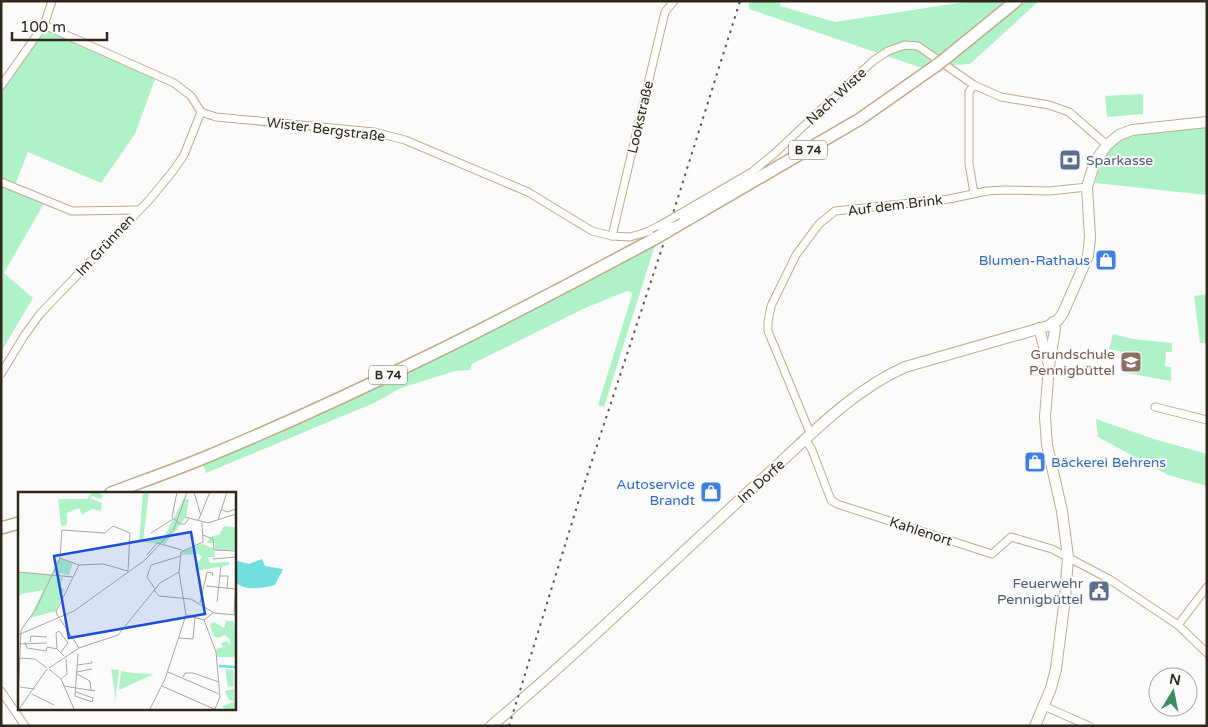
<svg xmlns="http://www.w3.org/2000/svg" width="1208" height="727" viewBox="0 0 1208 727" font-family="'Varela Round',sans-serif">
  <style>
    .green { fill: #aff2c8 }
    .water { fill: #71dfdf }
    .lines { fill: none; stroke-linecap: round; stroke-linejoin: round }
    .street-casing { stroke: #c1aa8c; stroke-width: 9 }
    .secondary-casing { stroke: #c1aa8c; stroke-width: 12 }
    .primary-casing { stroke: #c1aa8c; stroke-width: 14 }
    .street { stroke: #fff; stroke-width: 7 }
    .secondary { stroke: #fff; stroke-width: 10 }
    .primary { stroke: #fff; stroke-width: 11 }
    .rail { stroke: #5e574d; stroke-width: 2; stroke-dasharray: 2.5 5; stroke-linecap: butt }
    .street-bridge-casing { stroke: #c1aa8c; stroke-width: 9; stroke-linecap: butt }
    .primary-bridge-casing { stroke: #c1aa8c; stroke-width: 14; stroke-linecap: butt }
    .street-bridge { stroke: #fff; stroke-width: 7 }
    .primary-bridge { stroke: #fff; stroke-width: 11 }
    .labels { text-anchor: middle; stroke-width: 4; stroke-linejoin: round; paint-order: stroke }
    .shield { fill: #fbfbfb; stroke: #6e675f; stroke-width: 1 }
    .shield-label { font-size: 12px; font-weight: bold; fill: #31281c }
    .street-label { font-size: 14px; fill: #31281c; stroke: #fbfbfb }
    .service-label { font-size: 14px; fill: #4e5e75; stroke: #fbfbfb; text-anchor: start }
    .shop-label { font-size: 14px; fill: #366cbe; stroke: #fbfbfb; text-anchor: end }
    .education-label { font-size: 14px; fill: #785e54; stroke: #fbfbfb; text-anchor: end }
    .inset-river { fill: none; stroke: #71dfdf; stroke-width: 2.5 }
    .inset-road { fill: none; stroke: #aaa7a2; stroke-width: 1 }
    .view { fill: #1d4ed8; fill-opacity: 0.15; stroke: #1d4ed8; stroke-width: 2.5 }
    .inset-edge { fill: none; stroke: #31281c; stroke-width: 2.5 }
  </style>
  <rect width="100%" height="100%" fill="#fbfbfb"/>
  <g class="green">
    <polygon points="749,1 781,1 780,6 835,22 971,1 1039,1 970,64 919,67 749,9"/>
    <polygon points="46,29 155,79 135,134 101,183 28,152 15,185 47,198 4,273 33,298 1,352 1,90"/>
    <polygon points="1143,94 1143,114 1107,117 1105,96"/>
    <path d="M1207 127V195L1095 183C1098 173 1100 163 1106 154 1124 127 1177 130 1207 127Z"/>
    <polygon points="655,245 604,407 598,405 632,295 631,292 627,291 585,308 472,364 470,370 455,371 401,388 374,403 206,473 202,462 542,304"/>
    <polygon points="1207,294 1207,343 1200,343 1194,296"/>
    <polygon points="1113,334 1133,339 1172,343 1172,352 1166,352 1165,366 1171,367 1171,381 1127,373 1132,354 1109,349"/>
    <polygon points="1096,419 1154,439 1207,454 1207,486 1168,475 1098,437"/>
  </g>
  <path class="water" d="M262 559 265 566 283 569 275 585C262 588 245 592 234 581V560L249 564Z"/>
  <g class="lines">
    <g class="street-casing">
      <g id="street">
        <polyline points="44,25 174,83 191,96 201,112 216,117 374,132 405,140 528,192 592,231 612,236 630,237 647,232 659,226"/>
        <polyline points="974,85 969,92 969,164 974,193"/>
        <polyline points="1,86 44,25 52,1"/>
        <polyline points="1,182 72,211 139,210"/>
        <polyline points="678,215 752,172 775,153 873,61 888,51 905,45 918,46 974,85 1001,97 1049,105 1069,112 1107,145"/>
        <polyline points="612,236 665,12 674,1"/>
        <polyline points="1,374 24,336 40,314 150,199 173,171 184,155 201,112"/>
        <polyline points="1155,407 1207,420"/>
        <polyline points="812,434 808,428 768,331 768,322 771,306 796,255 819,224 835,211 949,199 987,191 1005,190 1050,191 1087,187"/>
        <polyline points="806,440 812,450 831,500 837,504 992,554 1011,537 1052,549 1109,579 1178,625 1207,653"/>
        <polyline points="1178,625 1207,587"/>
        <polyline points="1,691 25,726"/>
        <polyline points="1044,706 1089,726"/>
      </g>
    </g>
    <g class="secondary-casing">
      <g id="secondary">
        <polyline points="1039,328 1048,362"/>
        <path d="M491 726C583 649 668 565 757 484 803 443 847 393 905 367L1048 326 1058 320 1063 313 1088 256 1090 237 1087 187 1095 161 1107 145 1119 135 1132 130 1207 122"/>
        <polyline points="1035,726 1051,688 1056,669 1065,598 1068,557 1062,511 1047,445 1045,417 1049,366 1055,329 1053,322"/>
      </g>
    </g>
    <g class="primary-casing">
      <g id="primary">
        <polyline points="946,58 1016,1"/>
        <polyline points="673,228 860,119 937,65"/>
        <path d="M111 493C143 481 175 470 206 457 361 393 509 317 656 238"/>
        <polyline points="1,528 19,523"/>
      </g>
    </g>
    <use href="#street" class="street"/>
    <use href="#secondary" class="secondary"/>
    <use href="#primary" class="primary"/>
    <polyline class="rail" points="509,726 579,500 663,245 740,1"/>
    <g class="street-bridge-casing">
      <polyline id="street-bridge" points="659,226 678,215"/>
    </g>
    <g class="primary-bridge-casing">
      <g id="primary-bridge">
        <polyline points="937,65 946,58"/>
        <polyline points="656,238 673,228"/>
      </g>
    </g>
    <use href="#street-bridge" class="street-bridge"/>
    <use href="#primary-bridge" class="primary-bridge"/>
  </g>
  <defs>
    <g id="bank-square" transform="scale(1.125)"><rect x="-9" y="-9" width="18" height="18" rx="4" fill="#5c6f8a" stroke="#fbfbfb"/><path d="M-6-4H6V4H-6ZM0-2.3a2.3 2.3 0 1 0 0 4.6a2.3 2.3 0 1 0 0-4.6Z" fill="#fff"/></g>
    <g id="shop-square" transform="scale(1.125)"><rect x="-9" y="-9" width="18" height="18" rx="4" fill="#3f7fe0" stroke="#fbfbfb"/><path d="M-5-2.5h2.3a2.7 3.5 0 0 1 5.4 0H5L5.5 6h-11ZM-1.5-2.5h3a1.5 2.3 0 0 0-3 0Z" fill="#fff"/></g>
    <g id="school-square" transform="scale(1.125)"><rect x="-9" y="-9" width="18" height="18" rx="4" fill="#8d6e63" stroke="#fbfbfb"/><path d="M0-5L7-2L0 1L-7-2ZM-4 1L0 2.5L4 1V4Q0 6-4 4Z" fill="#fff"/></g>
    <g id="civic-square" transform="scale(1.125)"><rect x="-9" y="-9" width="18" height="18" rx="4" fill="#5c6f8a" stroke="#fbfbfb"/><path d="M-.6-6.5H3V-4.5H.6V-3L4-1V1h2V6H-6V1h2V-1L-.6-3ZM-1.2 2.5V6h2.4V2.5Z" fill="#fff"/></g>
  </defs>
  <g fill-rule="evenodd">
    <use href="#bank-square" x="1070" y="160"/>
    <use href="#shop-square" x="1106" y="260"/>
    <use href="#school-square" x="1131" y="362"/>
    <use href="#shop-square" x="1035" y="462"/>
    <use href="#shop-square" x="711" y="492"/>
    <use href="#civic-square" x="1099" y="591"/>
  </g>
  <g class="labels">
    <g class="shield">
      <rect x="789" y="140.5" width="38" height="19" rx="4"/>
      <rect x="369" y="365.5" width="38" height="19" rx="4"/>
    </g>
    <g class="shield-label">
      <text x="808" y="154">B 74</text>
      <text x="388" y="379">B 74</text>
    </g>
    <g class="street-label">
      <text transform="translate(836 96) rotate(-43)" y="5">Nach Wiste</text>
      <text transform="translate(640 117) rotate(-77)" y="5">Lookstraße</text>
      <text transform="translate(326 129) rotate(7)" y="5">Wister Bergstraße</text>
      <text transform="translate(895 205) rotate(-7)" y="5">Auf dem Brink</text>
      <text transform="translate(105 245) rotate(-47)" y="5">Im Grünnen</text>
      <text transform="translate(761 481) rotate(-42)" y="5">Im Dorfe</text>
      <text transform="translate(921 531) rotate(18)" y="5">Kahlenort</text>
    </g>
    <g class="service-label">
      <text x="1086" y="165">Sparkasse</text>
      <text x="1083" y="588" text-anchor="end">Feuerwehr<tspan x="1083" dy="16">Pennigbüttel</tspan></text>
    </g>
    <g class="shop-label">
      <text x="1090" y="265">Blumen-Rathaus</text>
      <text x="1051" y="467" text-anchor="start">Bäckerei Behrens</text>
      <text x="695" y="489">Autoservice<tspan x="695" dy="16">Brandt</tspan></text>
    </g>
    <g class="education-label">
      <text x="1115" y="359">Grundschule<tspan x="1115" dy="16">Pennigbüttel</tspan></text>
    </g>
  </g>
  <g transform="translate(18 492)">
    <rect width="218" height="218" fill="#fbfbfb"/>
    <path d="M74 0H81L85 4 83 7 74 4 72 6 84 11 83 19 74 17 64 23 61 16 49 21V33L43 34 40 7H69ZM125 0H131L125 49 146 45 166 6 171 8 168 25 147 52 121 50ZM206 34 217 35V58H197V51H189L192 45 202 42ZM184 52 195 56 197 65H190L192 71 211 70V73L178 79 177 74 184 65 181 62 163 63 164 59ZM42 67 55 70 51 83 42 81V85L45 86 42 95 46 97 38 119 12 126 25 98 4 102 0 105V80L33 83ZM208 129H215L217 135V165H199L198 157 205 155 203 151 209 149 212 153V147L206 143 200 146 195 144 192 132 196 130 206 136ZM215 175 217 217H207L204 214 216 210 210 207 207 199 216 197 215 194 210 195 208 183V177L215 178ZM93 177 101 178 96 217 97 202ZM103 179 115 181 136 182 101 198Z" fill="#aff2c8"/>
    <path class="inset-river" d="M201 174 218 175"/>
    <path class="inset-road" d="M159 0 154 25 162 32H167L171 26M176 0 183 24M203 17 209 20 218 17M167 25 190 31 218 22M200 28 209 0M180 29 192 0M133 41 155 27M185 43 195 47 196 58 218 59M129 63 139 51 164 58M42 66 61 73 85 72 110 79M195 67 218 65M0 80 55 85M202 84H210L209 96M188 94 217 97M137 97 129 85 133 73 163 64M136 98 141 104 173 107 196 121 218 123M199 110 203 74M182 111 189 80 195 81 194 84M195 121 186 128 198 160 202 205 197 217M216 122 218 90M168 123 186 128M41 126 38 120 61 73M42 127 61 156M0 143 56 119 127 68 156 37 169 0M161 146 175 147 177 125M7 150 9 156 28 159 29 155M12 150 13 144 29 145M0 152 29 151M29 155 39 157 46 164M39 157 38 141 41 139 50 151 43 160M0 166 17 167 29 176M59 173 74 171 73 169M31 176 61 156 100 143 142 91 161 80M31 177 43 187 56 217M59 180 74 177M150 180 201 202M59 182 72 189 73 198M165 185 167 181H175L201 190M43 187 49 182 48 167M46 194 77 199M144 194 196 217M2 195 17 197M58 200 75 206 74 210 57 204 60 162M14 202 36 213M0 209 3 138 18 117 42 66 44 38 87 41 95 34 112 41 110 79M1 217 29 177M132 217 147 187 168 123 161 80 163 60 185 50 184 31"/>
    <path class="view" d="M173 40 187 122 51 146 36 64Z"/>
    <rect width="218" height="218" class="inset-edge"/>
  </g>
  <rect width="1208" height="727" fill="none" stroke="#31281c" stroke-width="5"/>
  <g transform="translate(1173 692) rotate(10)"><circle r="24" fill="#fbfbfb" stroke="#aaa7a2"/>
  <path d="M0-4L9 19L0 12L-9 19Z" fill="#3b8e60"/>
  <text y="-8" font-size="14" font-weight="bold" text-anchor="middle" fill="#31281c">N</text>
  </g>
  <path d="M12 32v8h95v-8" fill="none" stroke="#31281c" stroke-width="2.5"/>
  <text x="20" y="32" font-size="15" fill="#31281c" stroke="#fbfbfb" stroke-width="4" paint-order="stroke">100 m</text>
</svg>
